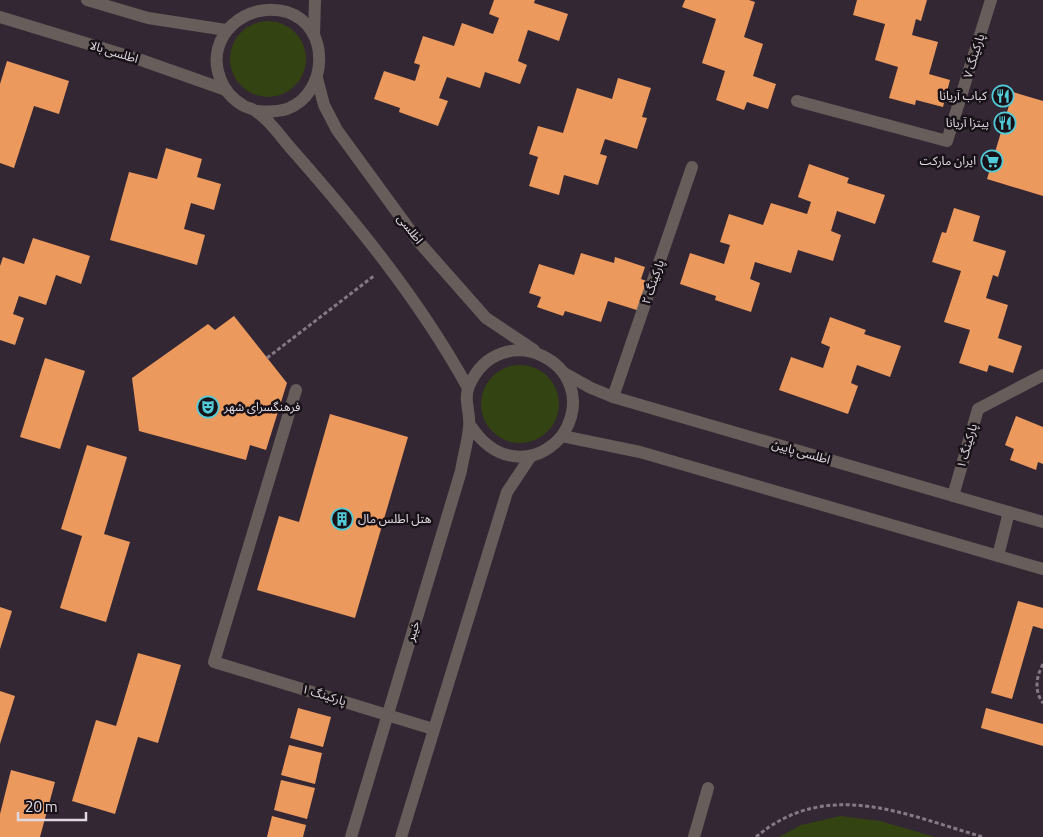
<svg xmlns="http://www.w3.org/2000/svg" width="1043" height="837" viewBox="0 0 1043 837" font-family="'Titillium Web','Noto Sans Arabic',sans-serif">
  <style>
    .green { fill: #344312 }
    .building { fill: #ec995d }
    .lines { fill: none; stroke-linecap: round; stroke-linejoin: round }
    .path { stroke: #847984; stroke-width: 3; stroke-dasharray: 4 2.5; stroke-linecap: butt }
    .minor { stroke: #675d5b; stroke-width: 12 }
    .labels { text-anchor: middle; stroke-width: 5; stroke-linejoin: round; paint-order: stroke }
    .street-label { font-size: 12px; fill: #e0d8e0; stroke: #181218 }
    .poi-label { font-size: 12px; fill: #e0d8e0; stroke: #181218; text-anchor: end }
  </style>
  <rect width="100%" height="100%" fill="#342734"/>
  <g class="green">
    <circle cx="268" cy="59" r="38"/>
    <circle cx="520" cy="404" r="39"/>
    <polygon points="840,816 880,821 935,837 779,837 801,825"/>
  </g>
  <g class="building">
    <polygon points="494,0 535,0 534,3 568,14 559,41 528,30 518,61 527,65 520,84 485,72 480,88 447,77 439,98 448,101 438,126 399,112 400,108 374,99 384,71 415,81 420,65 414,63 423,36 454,46 462,23 493,34 499,18 489,14"/>
    <polygon points="685,0 749,0 755,2 744,37 763,44 753,76 776,84 768,109 747,102 744,110 716,100 725,71 702,63 716,19 682,7"/>
    <polygon points="857,0 927,0 921,21 916,19 912,35 938,42 929,74 950,80 943,107 916,100 915,105 889,98 898,67 875,60 885,24 853,15"/>
    <polygon points="7,61 69,81 59,114 34,106 14,168 0,163 0,84"/>
    <polygon points="618,78 651,88 642,117 647,118 637,149 605,139 600,154 607,156 598,185 564,175 559,195 529,186 538,157 529,154 538,126 563,133 577,88 612,99"/>
    <polygon points="1013,92 1043,101 1043,196 987,179"/>
    <polygon points="166,148 202,159 197,177 221,184 214,210 191,203 184,229 205,235 197,265 110,240 129,172 157,179"/>
    <polygon points="809,164 849,178 847,183 885,195 875,224 837,211 831,231 841,235 833,261 798,250 791,273 755,262 750,279 760,283 751,312 715,300 716,296 680,284 690,253 724,264 730,245 720,242 729,214 763,225 771,203 807,214 811,202 798,197"/>
    <polygon points="954,208 980,216 973,241 1006,251 998,277 993,275 986,298 1008,305 998,338 1022,346 1013,373 989,365 987,372 959,363 970,330 944,322 961,271 932,262 942,232 946,233"/>
    <polygon points="33,238 90,256 81,284 56,275 46,305 19,296 13,314 24,318 15,345 0,340 0,266 3,257 24,264"/>
    <polygon points="581,253 614,263 615,257 645,267 641,279 649,282 643,312 608,301 601,322 565,311 563,316 537,307 541,297 529,293 539,264 574,275"/>
    <polygon points="234,316 287,383 266,450 250,445 246,460 139,431 132,378 208,324 215,330"/>
    <polygon points="830,317 866,330 864,334 901,346 890,377 857,365 851,383 858,386 848,414 779,390 791,357 823,368 830,347 821,343"/>
    <polygon points="45,358 85,371 60,449 20,437"/>
    <polygon points="330,414 408,437 355,618 257,590 279,516 299,522"/>
    <polygon points="1016,416 1043,427 1043,464 1038,462 1036,470 1010,460 1014,449 1005,445"/>
    <polygon points="87,445 127,457 104,534 130,542 106,622 60,608 82,536 61,529"/>
    <polygon points="1018,601 1043,608 1043,629 1033,626 1012,699 991,693"/>
    <polygon points="0,607 12,611 0,649"/>
    <polygon points="138,653 181,665 158,743 138,737 115,814 72,801 96,720 116,726"/>
    <polygon points="0,691 15,696 0,744"/>
    <polygon points="298,708 331,717 323,747 290,738"/>
    <polygon points="986,708 1043,724 1043,746 981,728"/>
    <polygon points="289,745 322,753 315,784 281,775"/>
    <polygon points="11,770 55,782 40,837 0,837 0,814"/>
    <polygon points="281,780 315,788 307,819 274,810"/>
    <polygon points="272,816 306,825 303,837 267,837"/>
  </g>
  <g class="lines">
    <g class="path">
      <polyline points="267,358 375,275"/>
      <path d="M1043 664C1036 677 1034 691 1043 703"/>
      <path d="M756 837C827 777 906 815 983 837"/>
    </g>
    <g class="minor">
      <polyline points="87,0 148,18 226,30"/>
      <polyline points="0,17 141,60 226,90"/>
      <polyline points="314,35 315,0"/>
      <polyline points="317,78 324,105 337,130 418,241 486,318 534,350"/>
      <polyline points="797,101 947,141 991,0"/>
      <path d="M257 111C267 112 277 112 287 109 329 93 331 26 287 12 247 0 204 36 220 78 224 90 232 99 244 106 248 108 254 109 257 112 269 120 279 134 288 145 355 221 419 299 468 388"/>
      <polyline points="564,373 591,388 613,397 1043,522"/>
      <polyline points="296,390 214,662 433,729"/>
      <polyline points="613,397 692,167"/>
      <polyline points="562,436 640,452 1043,569"/>
      <polyline points="953,496 978,409 1043,375"/>
      <polyline points="998,556 1009,512"/>
      <path d="M351 837 461 471C463 457 468 442 469 427 471 413 463 400 469 386 500 314 602 363 565 431 558 443 543 454 529 456 502 460 484 446 470 425"/>
      <polyline points="401,837 507,492 531,456"/>
      <polyline points="694,837 708,788"/>
    </g>
  </g>
  <defs>
    <g id="restaurant-ring" transform="scale(1.125)"><circle r="9.5" fill="#181218" stroke="#52cbd8" stroke-width="1.5"/><path d="M-5-6h1v4h1v-4h1v4h1v-4h1v5L-1.5 .5V6h-2V.5L-5-1ZM5-6V6H3V1.5H1.5Q1.5-4 5-6Z" fill="#52cbd8"/></g>
    <g id="supermarket-ring" transform="scale(1.125)"><circle r="9.5" fill="#181218" stroke="#52cbd8" stroke-width="1.5"/><path d="M-6-5.5h2.5l.6 2H6L4.5 2H-2.5L-4.4-4H-6ZM-1.5 3.2a1.3 1.3 0 1 0 .1 0ZM3 3.2a1.3 1.3 0 1 0 .1 0Z" fill="#52cbd8"/></g>
    <g id="theatre-ring" transform="scale(1.125)"><circle r="9.5" fill="#181218" stroke="#52cbd8" stroke-width="1.5"/><path d="M-5-5.5Q0-4 5-5.5V0Q5 5 0 6Q-5 5-5 0ZM-3.3-2.5H-1v1.5H-3.3ZM1-2.5H3.3v1.5H1ZM-2.8 1Q0 5.5 2.8 1Z" fill="#52cbd8"/></g>
    <g id="building-ring" transform="scale(1.125)"><circle r="9.5" fill="#181218" stroke="#52cbd8" stroke-width="1.5"/><path d="M-4-6H4V6H1V3H-1V6H-4ZM-2.5-4.3h1.7v1.8h-1.7ZM.8-4.3h1.7v1.8H.8ZM-2.5-1h1.7V.8h-1.7ZM.8-1h1.7V.8H.8Z" fill="#52cbd8"/></g>
  </defs>
  <g fill-rule="evenodd">
    <use href="#restaurant-ring" x="1003" y="96"/>
    <use href="#restaurant-ring" x="1005" y="123"/>
    <use href="#supermarket-ring" x="992" y="161"/>
    <use href="#theatre-ring" x="208" y="407"/>
    <use href="#building-ring" x="342" y="519"/>
  </g>
  <g class="labels">
    <g class="street-label">
      <text transform="translate(114 52) rotate(17)" y="4">اطلسی بالا</text>
      <text transform="translate(974 56) rotate(-73)" y="4">پارکینگ ۷</text>
      <text transform="translate(410 229) rotate(52)" y="4">اطلسی</text>
      <text transform="translate(653 282) rotate(-71)" y="4">پارکینگ ۲</text>
      <text transform="translate(967 446) rotate(-74)" y="4">پارکینگ ۱</text>
      <text transform="translate(801 452) rotate(16)" y="4">اطلسی پایین</text>
      <text transform="translate(413 631) rotate(-73)" y="4">خیبر</text>
      <text transform="translate(324 695) rotate(17)" y="4">پارکینگ ۱</text>
    </g>
    <g class="poi-label">
      <text x="987" y="100">کباب آریانا</text>
      <text x="989" y="127">پیتزا آریانا</text>
      <text x="976" y="165">ایران مارکت</text>
      <text x="224" y="411" text-anchor="start">فرهنگسرای شهر</text>
      <text x="358" y="523" text-anchor="start">هتل اطلس مال</text>
    </g>
  </g>
  <path d="M18 812v8h68v-8" fill="none" stroke="#e0d8e0" stroke-width="2.5"/>
  <text x="25" y="812" font-size="15" fill="#e0d8e0" stroke="#181218" stroke-width="4" paint-order="stroke">20 m</text>
</svg>
